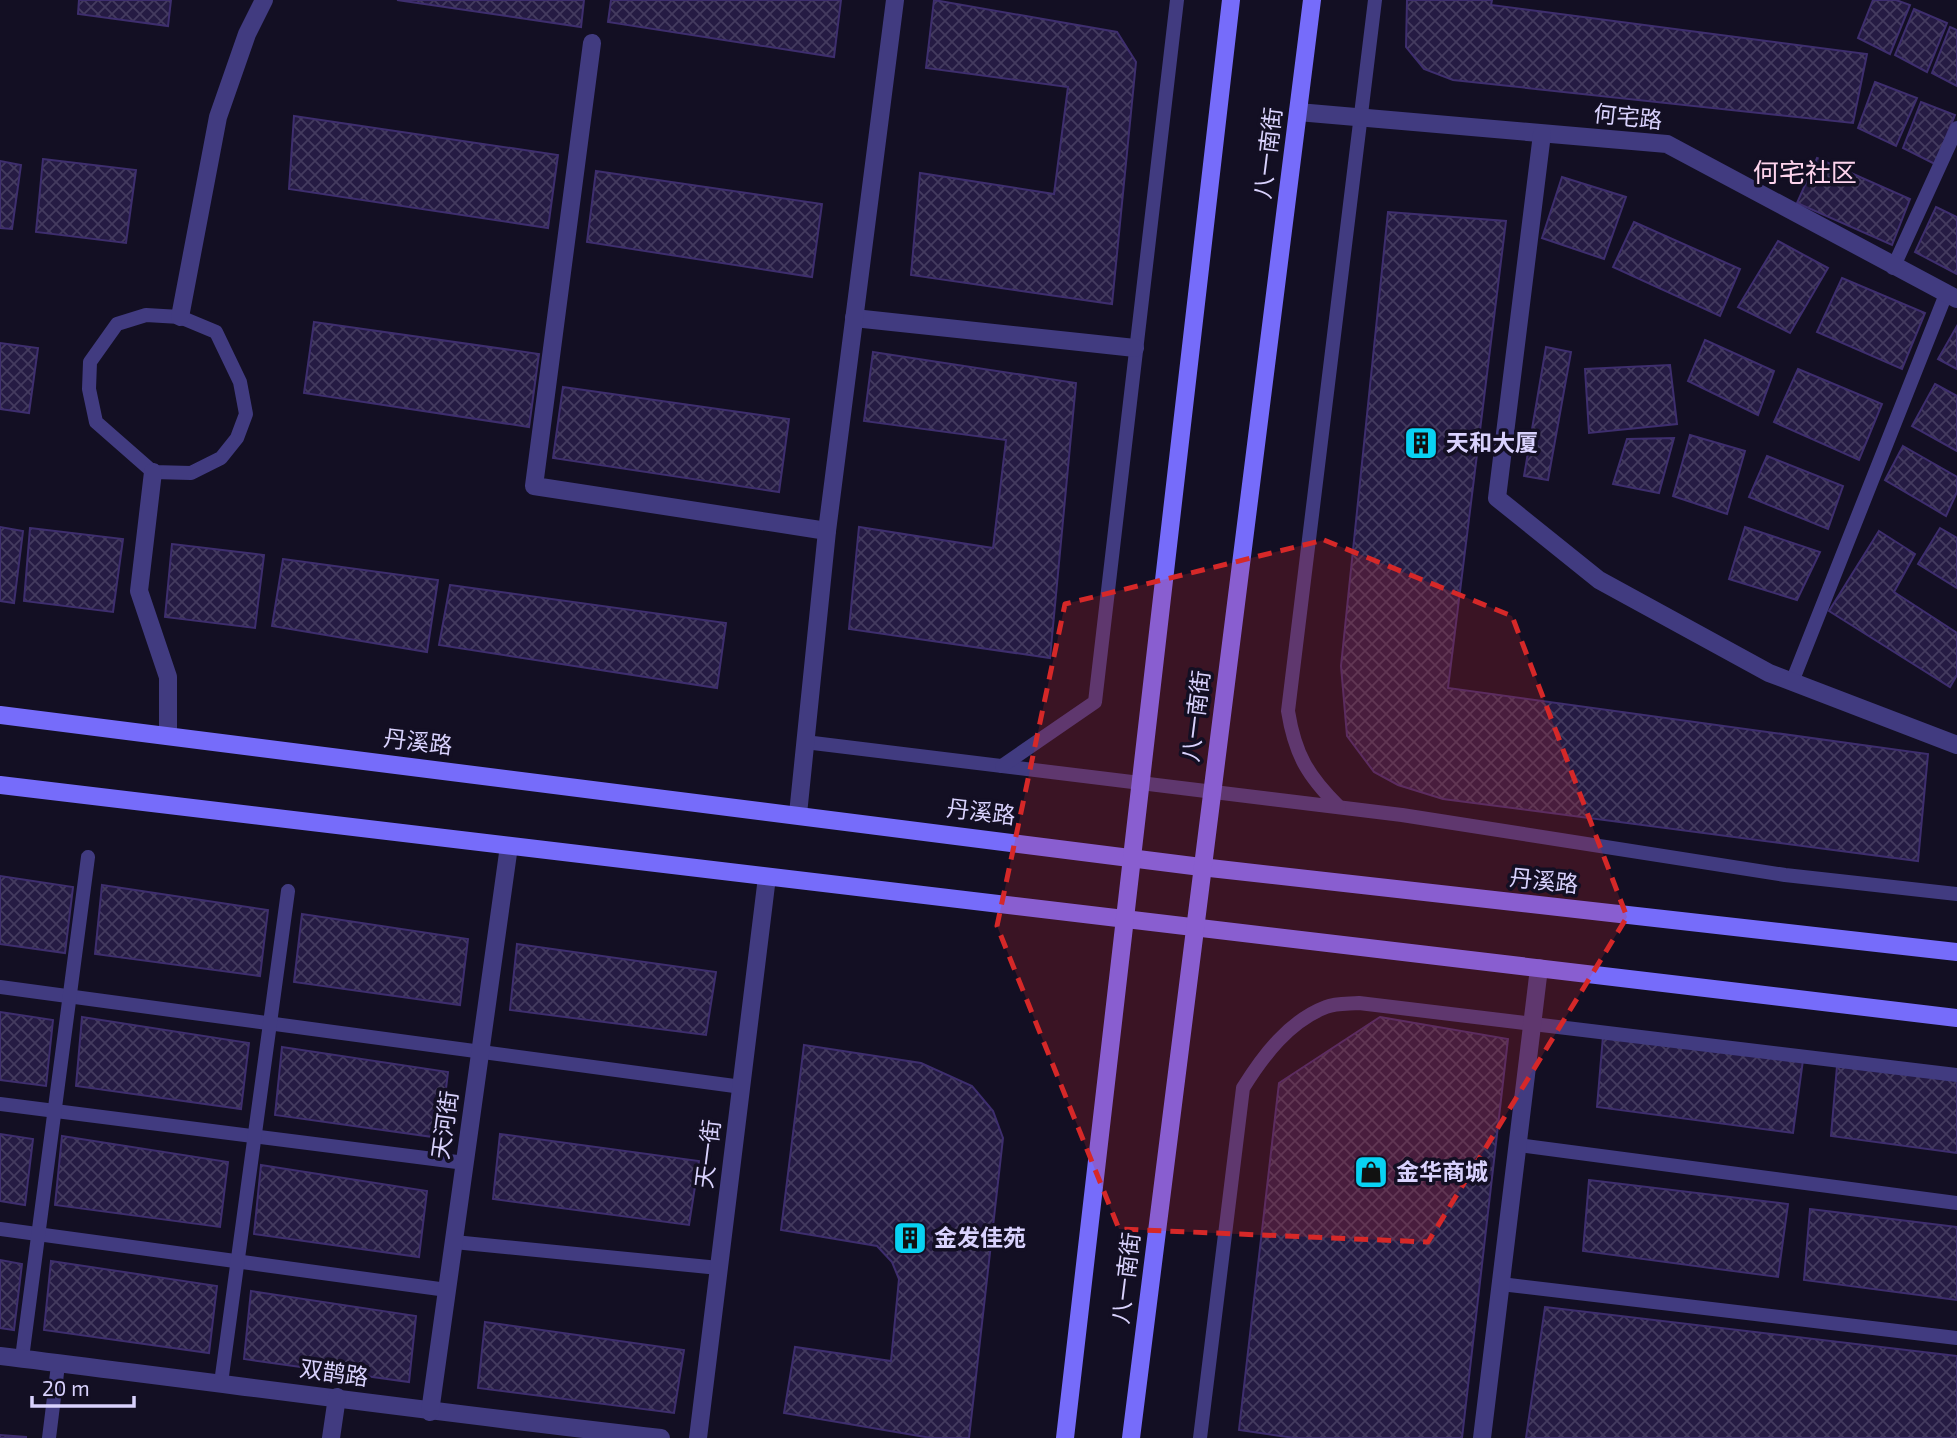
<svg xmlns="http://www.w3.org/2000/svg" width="1957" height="1438" viewBox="0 0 1957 1438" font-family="'Exo 2','Noto Sans SC',sans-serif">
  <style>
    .building { fill: url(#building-cross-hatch); stroke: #3e2e6e; stroke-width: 2 }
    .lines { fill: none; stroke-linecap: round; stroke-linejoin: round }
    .service { stroke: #413b80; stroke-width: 14 }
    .minor { stroke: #413b80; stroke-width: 18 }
    .secondary { stroke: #766cfa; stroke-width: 18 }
    .marked { fill: #d62828; fill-opacity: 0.2; stroke: #d62828; stroke-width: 5; stroke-dasharray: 14 9; stroke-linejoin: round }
    .labels { text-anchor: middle; stroke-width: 7; stroke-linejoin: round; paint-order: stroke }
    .street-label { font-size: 23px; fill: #d9d2fd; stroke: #130f23 }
    .poi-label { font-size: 23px; font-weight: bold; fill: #d9d2fd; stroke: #130f23; text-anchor: start }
    .quarter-label { font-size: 26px; fill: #fed4ed; stroke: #130f23 }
  </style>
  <defs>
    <pattern id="building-cross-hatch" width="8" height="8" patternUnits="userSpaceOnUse" patternTransform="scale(1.75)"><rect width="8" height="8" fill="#251b43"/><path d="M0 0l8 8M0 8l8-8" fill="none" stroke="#443b5f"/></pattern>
  </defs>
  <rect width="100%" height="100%" fill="#130f23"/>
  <g class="building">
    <polygon points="79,0 171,0 168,26 78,14"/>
    <polygon points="397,0 584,0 581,27"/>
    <polygon points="611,0 841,0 834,57 608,22"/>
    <polygon points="934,0 1117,32 1136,62 1112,304 911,275 920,173 1054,194 1068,87 926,68"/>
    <polygon points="1407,0 1492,0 1491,5 1867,54 1853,123 1453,80 1424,69 1406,47"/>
    <polygon points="1873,0 1896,0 1910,5 1890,54 1858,38"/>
    <polygon points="1914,9 1947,23 1927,72 1895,55"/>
    <polygon points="1950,27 1957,30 1957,86 1932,73"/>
    <polygon points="1875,82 1917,98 1896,146 1858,128"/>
    <polygon points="1921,102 1955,115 1935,164 1903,148"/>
    <polygon points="294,116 558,155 548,228 289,189"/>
    <polygon points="1817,158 1910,199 1892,245 1797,203"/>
    <polygon points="43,159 136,170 126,243 36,232"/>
    <polygon points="0,161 21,165 12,229 0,228"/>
    <polygon points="596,171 822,204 812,277 587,242"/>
    <polygon points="1562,177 1626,197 1604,259 1542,238"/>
    <polygon points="1936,207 1957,217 1957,274 1915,252"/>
    <polygon points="1388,212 1506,221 1448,688 1928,754 1918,861 1443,799 1398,785 1374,772 1347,736 1341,666"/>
    <polygon points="1634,222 1740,269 1720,316 1613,267"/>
    <polygon points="1778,241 1828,268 1790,333 1738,307"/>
    <polygon points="1842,278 1925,313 1902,369 1817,332"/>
    <polygon points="314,322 539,354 529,427 304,393"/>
    <polygon points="1957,326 1957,369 1938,359"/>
    <polygon points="1705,340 1774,371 1758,415 1688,381"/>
    <polygon points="0,343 38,348 29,413 0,409"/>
    <polygon points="1546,347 1571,352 1548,480 1524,476"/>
    <polygon points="873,352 1076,383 1050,658 849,629 859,527 993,548 1006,440 864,421"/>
    <polygon points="1670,365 1677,424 1589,433 1585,369"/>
    <polygon points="1798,369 1882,404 1859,460 1774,422"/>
    <polygon points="1935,384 1957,396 1957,451 1912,426"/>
    <polygon points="563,387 789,419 779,492 553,458"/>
    <polygon points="1690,435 1745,451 1727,514 1673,496"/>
    <polygon points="1674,438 1659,493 1613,484 1627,439"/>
    <polygon points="1903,446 1957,477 1957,492 1946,516 1885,480"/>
    <polygon points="1767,456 1843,486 1828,529 1749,497"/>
    <polygon points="0,527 23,531 14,603 0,601"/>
    <polygon points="1745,527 1820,552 1797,600 1729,579"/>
    <polygon points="30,528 123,539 113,612 24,601"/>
    <polygon points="1940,528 1957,538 1957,588 1918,564"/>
    <polygon points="1879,531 1915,554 1894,592 1957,633 1957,675 1950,687 1829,611"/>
    <polygon points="172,544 264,555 255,628 165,617"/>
    <polygon points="283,559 438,580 427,652 272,626"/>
    <polygon points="450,585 726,623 717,688 439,645"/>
    <polygon points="0,876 73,887 65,953 0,944"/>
    <polygon points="102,885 268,910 260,976 95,954"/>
    <polygon points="302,914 468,939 460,1005 294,982"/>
    <polygon points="517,944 716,972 706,1035 510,1010"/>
    <polygon points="0,1012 53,1020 46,1086 0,1080"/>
    <polygon points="82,1017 249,1043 241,1109 76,1086"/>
    <polygon points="1380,1017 1508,1039 1462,1438 1294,1438 1239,1430 1279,1083"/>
    <polygon points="1603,1036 1803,1060 1793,1133 1597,1107"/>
    <polygon points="804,1045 921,1063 972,1086 993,1111 1003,1138 969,1438 931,1438 784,1413 795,1347 891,1361 899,1279 892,1262 877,1246 781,1230"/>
    <polygon points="282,1047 448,1072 440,1138 275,1115"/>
    <polygon points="1837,1066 1957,1080 1957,1153 1831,1136"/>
    <polygon points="0,1134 33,1139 25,1205 0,1201"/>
    <polygon points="500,1134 699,1161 689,1225 493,1199"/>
    <polygon points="62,1136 228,1162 220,1227 55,1205"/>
    <polygon points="261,1165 427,1191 419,1257 254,1234"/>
    <polygon points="1589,1180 1788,1204 1778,1277 1583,1251"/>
    <polygon points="1810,1209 1957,1227 1957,1300 1804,1280"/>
    <polygon points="0,1260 22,1264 14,1330 0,1328"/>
    <polygon points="51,1261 217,1286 209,1353 44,1330"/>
    <polygon points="251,1291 416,1316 409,1382 244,1359"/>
    <polygon points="1545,1307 1957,1356 1957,1438 1526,1438"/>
    <polygon points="485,1322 684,1350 674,1413 478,1388"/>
    <polygon points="0,1435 26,1437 26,1438 0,1438"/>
  </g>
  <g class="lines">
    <g class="service">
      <polyline points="1893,268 1957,128"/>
      <polygon points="146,315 180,317 216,332 240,382 246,414 237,438 221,458 191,473 153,472 96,422 89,389 90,362 117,324"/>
      <polyline points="1792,682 1946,294"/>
      <polyline points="805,742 1402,815 1785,875 1957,894"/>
      <polyline points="1002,766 1095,702 1177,0"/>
      <path d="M1339 807C1308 776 1295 755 1288 711L1375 0"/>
      <polyline points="0,987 742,1087"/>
      <polyline points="0,1104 465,1163"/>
      <polyline points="1518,1145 1957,1203"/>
      <polyline points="0,1229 447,1290"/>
      <polyline points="454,1242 719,1268"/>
      <polyline points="1501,1284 1957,1338"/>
      <polyline points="22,1358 88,857"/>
      <polyline points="221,1383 288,891"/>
      <polyline points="49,1438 58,1365"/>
      <path d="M1200 1438 1243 1088C1263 1056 1289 1021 1326 1007 1336 1003 1349 1004 1359 1003L1957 1075"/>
    </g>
    <g class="minor">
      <polyline points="592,43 534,486 827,531"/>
      <polyline points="1298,112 1667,144 1957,299"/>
      <polyline points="1542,134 1497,498 1599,580 1769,673 1957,745"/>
      <polyline points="180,317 218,117 247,34 264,0"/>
      <polyline points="854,318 1135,348"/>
      <polyline points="153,472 139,591 168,677 168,736"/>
      <polyline points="798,814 827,531 895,0"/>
      <path d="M0 1356C220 1383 440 1413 661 1438"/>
      <polyline points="430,1412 509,846"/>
      <polyline points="331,1438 337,1397"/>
      <polyline points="698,1438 767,877"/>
      <polyline points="1482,1438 1539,968"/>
    </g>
    <g class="secondary">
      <polyline points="0,715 1201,867 1957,952"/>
      <polyline points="0,785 1957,1018"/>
      <polyline points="1065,1438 1231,0"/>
      <polyline points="1131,1438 1312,0"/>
    </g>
  </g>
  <path class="marked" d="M1324 540 1512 616 1627 917 1428 1242 1119 1229 997 926 1065 604Z"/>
  <defs>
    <g id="building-square" transform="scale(1.75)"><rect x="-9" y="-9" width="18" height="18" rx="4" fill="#08d2f3" stroke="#130f23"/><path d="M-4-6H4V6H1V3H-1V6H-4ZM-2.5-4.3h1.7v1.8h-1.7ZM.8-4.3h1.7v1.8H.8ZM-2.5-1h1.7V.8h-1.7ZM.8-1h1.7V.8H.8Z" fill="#111"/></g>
    <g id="shop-square" transform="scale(1.75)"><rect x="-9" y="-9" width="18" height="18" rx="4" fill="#08d2f3" stroke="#130f23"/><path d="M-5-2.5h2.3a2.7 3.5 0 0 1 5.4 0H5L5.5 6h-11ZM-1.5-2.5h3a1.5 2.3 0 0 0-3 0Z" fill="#111"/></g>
  </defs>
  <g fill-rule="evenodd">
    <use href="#building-square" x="1421" y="443"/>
    <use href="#shop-square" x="1371" y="1172"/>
    <use href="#building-square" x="910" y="1238"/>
  </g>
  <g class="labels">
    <g class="street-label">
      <text transform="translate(1628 117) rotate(6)" y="8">何宅路</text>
      <text transform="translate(1268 153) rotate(-83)" y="8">八一南街</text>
      <text transform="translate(1196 716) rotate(-83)" y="8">八一南街</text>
      <text transform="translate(418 742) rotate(7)" y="8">丹溪路</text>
      <text transform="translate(981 812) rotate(7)" y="8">丹溪路</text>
      <text transform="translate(1544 881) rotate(6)" y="8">丹溪路</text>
      <text transform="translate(445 1125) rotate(-82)" y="8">天河街</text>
      <text transform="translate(708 1154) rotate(-83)" y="8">天一街</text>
      <text transform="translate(1126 1278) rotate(-83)" y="8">八一南街</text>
      <text transform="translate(334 1373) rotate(8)" y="8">双鹊路</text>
    </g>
    <g class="poi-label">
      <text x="1446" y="451">天和大厦</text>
      <text x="1396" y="1180">金华商城</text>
      <text x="934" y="1246">金发佳苑</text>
    </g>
    <g class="quarter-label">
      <text x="1805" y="182">何宅社区</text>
    </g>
  </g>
  <path d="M32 1396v10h102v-10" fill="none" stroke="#d9d2fd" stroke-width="3.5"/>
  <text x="42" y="1396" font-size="21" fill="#d9d2fd" stroke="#130f23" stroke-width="5" paint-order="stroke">20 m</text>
</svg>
